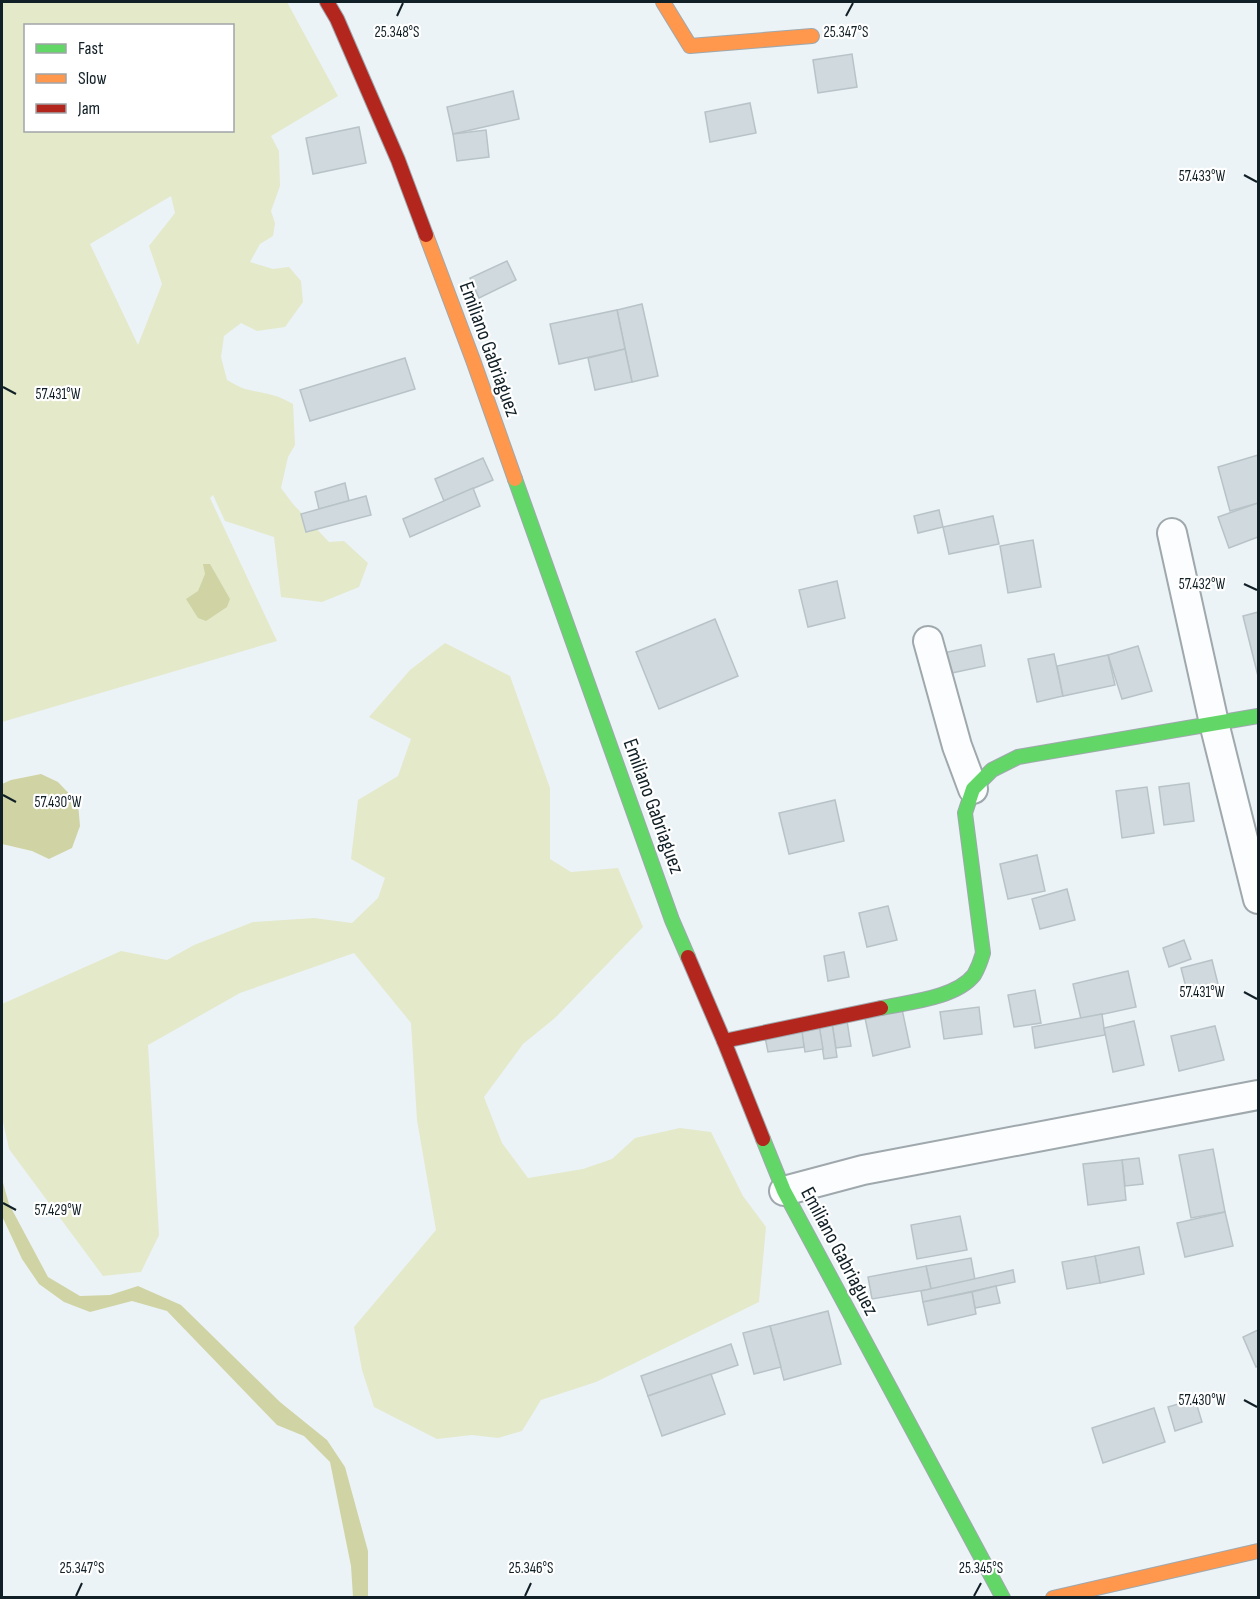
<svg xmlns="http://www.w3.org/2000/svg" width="1260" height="1599" viewBox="0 0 1260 1599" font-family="'Sofia Sans Condensed',sans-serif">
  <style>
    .green { fill: #e4e9ca; fill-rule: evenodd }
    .water { fill: #d0d4a4 }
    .building { fill: #cfd9de; stroke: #b8c3c8; stroke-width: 1.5 }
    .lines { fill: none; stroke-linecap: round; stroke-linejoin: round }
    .street-casing { stroke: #9fa8ad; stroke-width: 32 }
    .fast-casing { stroke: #9fa8ad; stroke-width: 16 }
    .slow-casing { stroke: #9fa8ad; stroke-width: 16 }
    .jam-casing { stroke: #9fa8ad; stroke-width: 16 }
    .street { stroke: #fcfdfe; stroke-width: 28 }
    .fast { stroke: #63d668; stroke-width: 14 }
    .slow { stroke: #ff974d; stroke-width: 14 }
    .jam { stroke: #b3261e; stroke-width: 14 }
    .ticks { fill: none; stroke: #111f26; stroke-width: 2 }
    .labels { text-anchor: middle; stroke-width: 4.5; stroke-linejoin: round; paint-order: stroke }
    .street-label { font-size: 21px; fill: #111f26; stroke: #fff }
    .ticks-label { font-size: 15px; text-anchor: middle; fill: #111f26; stroke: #fff; stroke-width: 4.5; stroke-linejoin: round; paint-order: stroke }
  </style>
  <rect width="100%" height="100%" fill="#ebf3f7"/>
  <g class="green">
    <path d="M2 2H287L338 96 271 136 279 151 280 186 271 211 275 223 273 236 260 244 250 262 273 269 289 267 301 281 303 302 285 327 257 331 241 323 224 336 221 357 227 380C233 383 239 387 245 389 265 394 274 393 293 404L295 445 288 457 281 488 293 504 329 542 344 541 368 563 359 587 322 602 281 597 274 537 225 521 213 495 210 498 277 641 2 722ZM26 26H232V130H26ZM171 196 175 213 149 246 162 284 138 345 90 244Z"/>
    <polygon points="445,643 510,676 550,788 550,859 571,872 618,868 643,927 555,1018 523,1044 484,1097 502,1143 528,1178 583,1169 612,1159 635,1138 680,1128 711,1132 743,1196 766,1227 759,1302 596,1382 541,1400 522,1431 498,1438 472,1435 437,1439 374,1407 362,1370 354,1327 436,1230 417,1120 411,1023 354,953 240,993 148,1045 159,1235 141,1272 103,1276 9,1149 2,1117 2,1004 121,951 167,960 194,945 253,922 314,918 352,923 378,898 385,878 351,859 358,800 398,776 411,739 369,717 410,670"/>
  </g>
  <g class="water">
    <polygon points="203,564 210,564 230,599 227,607 206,621 198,618 186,599 198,591 205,574"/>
    <polygon points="41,774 58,782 78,803 80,826 72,848 49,859 32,851 2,844 2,784 11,780"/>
    <polygon points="2,1179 9,1204 48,1277 80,1296 110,1295 138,1286 181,1305 280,1402 327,1440 345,1467 368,1551 368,1597 353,1597 351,1566 330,1462 304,1436 277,1425 167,1311 132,1301 90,1312 64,1302 39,1284 22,1259 2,1216"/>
  </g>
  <g class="building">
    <polygon points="852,54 857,87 818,93 813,60"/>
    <polygon points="513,91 519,119 453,134 447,107"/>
    <polygon points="750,103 756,133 710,142 705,112"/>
    <polygon points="359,127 366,163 313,174 306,138"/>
    <polygon points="486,130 489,157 457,161 453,134"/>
    <polygon points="507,261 516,280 479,298 470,278"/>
    <polygon points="642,304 658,376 632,382 617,310"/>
    <polygon points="617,310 625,349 559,364 550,324"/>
    <polygon points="625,349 632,382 595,390 588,358"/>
    <polygon points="405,358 415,389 310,421 300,390"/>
    <polygon points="1258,455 1258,503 1230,511 1218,467"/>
    <polygon points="483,458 493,480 444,501 435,479"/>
    <polygon points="345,483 349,501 319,509 315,492"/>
    <polygon points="473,488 480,506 410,537 403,519"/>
    <polygon points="366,496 371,515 306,532 301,514"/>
    <polygon points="1258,503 1258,537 1229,548 1218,517"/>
    <polygon points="939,510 943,527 918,533 914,516"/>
    <polygon points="993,516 999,544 949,554 943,527"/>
    <polygon points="1033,540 1041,587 1008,593 1000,546"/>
    <polygon points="837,581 845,618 808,627 799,590"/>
    <polygon points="1258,612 1258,676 1243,616"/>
    <polygon points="715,619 738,676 659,709 636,652"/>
    <polygon points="981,645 985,666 947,674 943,653"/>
    <polygon points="1138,646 1152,691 1122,699 1108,655"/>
    <polygon points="1054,654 1063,696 1037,702 1028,659"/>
    <polygon points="1108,655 1115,685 1063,696 1057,666"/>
    <polygon points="1189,783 1194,821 1164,825 1159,787"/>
    <polygon points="1147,787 1154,833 1122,838 1116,791"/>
    <polygon points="835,800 844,841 789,854 779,813"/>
    <polygon points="1037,855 1045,891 1008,899 1000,864"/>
    <polygon points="1067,889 1075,920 1040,929 1032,899"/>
    <polygon points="888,906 897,940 867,947 859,913"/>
    <polygon points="1184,940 1191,959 1169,967 1163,948"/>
    <polygon points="844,952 849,977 828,981 824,956"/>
    <polygon points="1212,960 1219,988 1188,995 1181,968"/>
    <polygon points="1128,971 1136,1007 1081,1019 1073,984"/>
    <polygon points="1035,990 1041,1023 1014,1027 1008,995"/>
    <polygon points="979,1007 982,1034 944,1039 940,1012"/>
    <polygon points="902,1009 910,1047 873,1056 865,1018"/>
    <polygon points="1102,1014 1105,1035 1035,1048 1032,1027"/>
    <polygon points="847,1021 851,1046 836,1048 832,1023"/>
    <polygon points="1134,1021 1144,1065 1113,1072 1104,1028"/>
    <polygon points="832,1023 837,1057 824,1059 819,1025"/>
    <polygon points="819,1025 823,1049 805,1052 801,1028"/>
    <polygon points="1215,1026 1224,1060 1179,1071 1171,1036"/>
    <polygon points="802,1031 804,1047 768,1052 765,1037"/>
    <polygon points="1213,1149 1225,1212 1191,1218 1179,1155"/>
    <polygon points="1139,1158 1143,1184 1125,1186 1122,1160"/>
    <polygon points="1122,1160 1126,1200 1088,1205 1083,1164"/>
    <polygon points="1225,1212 1233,1246 1185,1257 1177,1223"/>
    <polygon points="960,1216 967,1250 917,1259 911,1225"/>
    <polygon points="1139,1247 1144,1274 1100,1283 1095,1256"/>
    <polygon points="1095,1256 1100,1283 1067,1289 1062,1262"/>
    <polygon points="971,1258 975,1280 931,1289 926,1266"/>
    <polygon points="926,1266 931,1289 872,1299 868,1277"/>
    <polygon points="1013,1270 1015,1282 923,1302 921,1291"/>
    <polygon points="996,1286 1000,1303 975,1308 972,1292"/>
    <polygon points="972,1292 976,1314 928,1325 923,1302"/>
    <polygon points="828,1311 841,1364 784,1380 770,1326"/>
    <polygon points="770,1326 781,1367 754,1374 743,1333"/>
    <polygon points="1258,1330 1258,1366 1256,1367 1243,1337"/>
    <polygon points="731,1344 738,1365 648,1396 641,1376"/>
    <polygon points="711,1374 725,1414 662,1436 648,1396"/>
    <polygon points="1195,1399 1202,1422 1175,1431 1168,1407"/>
    <polygon points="1154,1408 1165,1442 1103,1463 1092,1428"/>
  </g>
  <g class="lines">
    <g class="street-casing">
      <g id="street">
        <polyline points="1172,533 1214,723 1258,899"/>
        <polyline points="928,641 957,746 973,789"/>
        <polyline points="784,1191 863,1170 1258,1095"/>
      </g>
    </g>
    <g class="fast-casing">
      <g id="fast">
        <polyline points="515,479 672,920 688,957"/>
        <path d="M881 1008C909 1002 956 998 974 975 978 968 981 960 983 953L965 813 973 789 992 770 1018 757 1258 716"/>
        <polyline points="763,1139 784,1191 1003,1598"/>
      </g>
    </g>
    <g class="slow-casing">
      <g id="slow">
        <polyline points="663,2 690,46 812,36"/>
        <polyline points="426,235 473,360 515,479"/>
        <polyline points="1053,1598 1258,1551"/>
      </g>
    </g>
    <g class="jam-casing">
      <g id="jam">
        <polyline points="327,2 337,19 398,160 426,235"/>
        <polyline points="688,957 724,1041 763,1139"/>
        <polyline points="724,1041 881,1008"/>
      </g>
    </g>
    <use href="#street" class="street"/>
    <use href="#fast" class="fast"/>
    <use href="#slow" class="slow"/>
    <use href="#jam" class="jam"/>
  </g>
  <path class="ticks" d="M397 16 403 3M846 16 853 3M1244 175 1257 182M3 387 16 394M1244 584 1257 590M3 795 16 802M1244 992 1257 999M3 1203 16 1210M1244 1400 1257 1407M76 1596 82 1583M525 1596 531 1583M974 1596 981 1583"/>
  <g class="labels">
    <g class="street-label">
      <text transform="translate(490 349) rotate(70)" y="7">Emiliano Gabriaguez</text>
      <text transform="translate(654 806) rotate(70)" y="7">Emiliano Gabriaguez</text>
      <text transform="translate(840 1251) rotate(62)" y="7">Emiliano Gabriaguez</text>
    </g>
  </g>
  <g class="ticks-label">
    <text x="397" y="37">25.348°S</text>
    <text x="846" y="37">25.347°S</text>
    <text x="1202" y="181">57.433°W</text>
    <text x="58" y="399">57.431°W</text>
    <text x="1202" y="589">57.432°W</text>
    <text x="58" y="807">57.430°W</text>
    <text x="1202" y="997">57.431°W</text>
    <text x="58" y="1215">57.429°W</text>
    <text x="1202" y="1405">57.430°W</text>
    <text x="82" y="1573">25.347°S</text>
    <text x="531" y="1573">25.346°S</text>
    <text x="981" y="1573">25.345°S</text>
  </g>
  <rect width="1260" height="1599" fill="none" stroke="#111f26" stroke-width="6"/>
  <rect x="24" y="24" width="210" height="108" fill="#ffffff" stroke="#a0a5a8" stroke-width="1.5"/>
  <rect x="36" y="44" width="30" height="9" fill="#63d668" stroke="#a0a5a8" stroke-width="1.5"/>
  <text x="78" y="54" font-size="18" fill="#111f26">Fast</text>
  <rect x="36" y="74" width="30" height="9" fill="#ff974d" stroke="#a0a5a8" stroke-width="1.5"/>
  <text x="78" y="84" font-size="18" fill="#111f26">Slow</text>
  <rect x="36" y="104" width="30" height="9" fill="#b3261e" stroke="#a0a5a8" stroke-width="1.5"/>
  <text x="78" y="114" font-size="18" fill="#111f26">Jam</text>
</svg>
